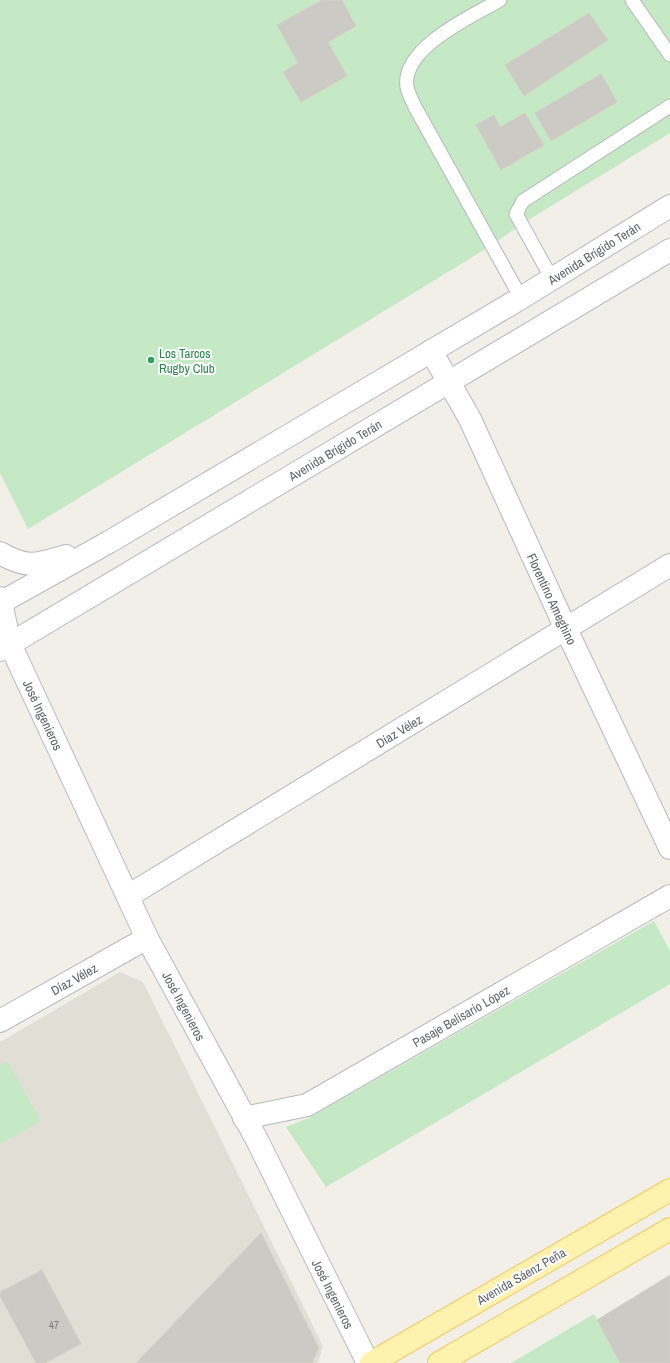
<svg xmlns="http://www.w3.org/2000/svg" width="670" height="1363" viewBox="0 0 670 1363" font-family="'Archivo Narrow',sans-serif">
  <style>
    .education { fill: #e1ded6 }
    .green { fill: #c5e8c5 }
    .building { fill: #cccac5; stroke: #d6d1c6 }
    .lines { fill: none; stroke-linecap: round; stroke-linejoin: round }
    .lane-casing { stroke: #b5b8bc; stroke-width: 15 }
    .street-casing { stroke: #b5b8bc; stroke-width: 24 }
    .secondary-casing { stroke: #b6babf; stroke-width: 24 }
    .primary-casing { stroke: #f2c960; stroke-width: 24 }
    .lane { stroke: #fff; stroke-width: 13 }
    .street { stroke: #fff; stroke-width: 22 }
    .secondary { stroke: #fff; stroke-width: 22 }
    .primary { stroke: #fff2af; stroke-width: 22 }
    .leisure-dot { fill: #2e9e5b; stroke: #fff; stroke-width: 1.5 }
    .labels { text-anchor: middle; stroke-width: 4; stroke-linejoin: round; paint-order: stroke }
    .number-label { font-size: 11px; fill: #7a7d7f }
    .street-label { font-size: 13px; fill: #5f6368; stroke: #fff }
    .leisure-label { font-size: 13px; fill: #27864d; stroke: #fff; text-anchor: start }
  </style>
  <rect width="100%" height="100%" fill="#f1efe8"/>
  <polygon class="education" points="120,972 143,982 323,1346 318,1363 0,1363 0,1042"/>
  <g class="green">
    <polygon points="0,0 670,0 670,133 530,219 487,248 28,529 0,473"/>
    <polygon points="654,921 670,951 670,984 326,1187 286,1127 309,1118"/>
    <polygon points="7,1061 41,1121 0,1144 0,1066"/>
    <polygon points="594,1314 620,1363 511,1363"/>
  </g>
  <g class="building">
    <polygon points="322,0 342,0 356,26 328,42 347,76 301,102 283,72 298,63 277,25"/>
    <polygon points="589,13 608,40 524,96 505,65"/>
    <polygon points="601,74 617,102 551,141 535,113"/>
    <polygon points="525,113 544,145 501,170 476,125 494,115 500,127"/>
    <polygon points="261,1233 319,1348 312,1363 136,1363"/>
    <polygon points="42,1270 81,1344 45,1363 36,1363 0,1296 0,1292"/>
    <polygon points="670,1275 670,1363 620,1363 597,1320"/>
  </g>
  <g class="lines">
    <g class="lane-casing">
      <g id="lane">
        <path d="M500 0C472 16 401 48 407 87 408 93 412 101 415 107L521 298"/>
        <polyline points="632,0 670,55"/>
        <polyline points="552,279 516,214 523,201 670,106"/>
      </g>
    </g>
    <g class="street-casing">
      <g id="street">
        <polyline points="431,351 470,419 566,629 670,848"/>
        <polyline points="128,896 670,565"/>
        <polyline points="0,1021 147,938"/>
        <polyline points="244,1118 307,1105 670,896"/>
      </g>
    </g>
    <g class="secondary-casing">
      <g id="secondary">
        <path d="M0 553C28 569 36 565 66 556"/>
        <polyline points="0,598 10,644 147,938 257,1140 368,1363"/>
        <polyline points="0,603 109,542 521,298 670,206"/>
        <polyline points="0,650 670,250"/>
      </g>
    </g>
    <g class="primary-casing">
      <g id="primary">
        <polyline points="371,1363 670,1190"/>
        <polyline points="439,1363 670,1229"/>
      </g>
    </g>
    <use href="#lane" class="lane"/>
    <use href="#street" class="street"/>
    <use href="#secondary" class="secondary"/>
    <use href="#primary" class="primary"/>
  </g>
  <circle class="leisure-dot" cx="151" cy="360" r="4"/>
  <g class="labels">
    <g class="number-label">
      <text x="54" y="1329">47</text>
    </g>
    <g class="street-label">
      <text transform="translate(594 253) rotate(-32)" y="5">Avenida Brígido Terán</text>
      <text transform="translate(335 450) rotate(-31)" y="5">Avenida Brígido Terán</text>
      <text transform="translate(552 599) rotate(65)" y="5">Florentino Ameghino</text>
      <text transform="translate(43 715) rotate(65)" y="5">José Ingenieros</text>
      <text transform="translate(399 731) rotate(-31)" y="5">Díaz Vélez</text>
      <text transform="translate(74 979) rotate(-29)" y="5">Díaz Vélez</text>
      <text transform="translate(184 1006) rotate(62)" y="5">José Ingenieros</text>
      <text transform="translate(461 1016) rotate(-30)" y="5">Pasaje Belisario López</text>
      <text transform="translate(521 1276) rotate(-30)" y="5">Avenida Sáenz Peña</text>
      <text transform="translate(333 1294) rotate(63)" y="5">José Ingenieros</text>
    </g>
    <g class="leisure-label">
      <text x="159" y="358">Los Tarcos<tspan x="159" dy="15">Rugby Club</tspan></text>
    </g>
  </g>
</svg>
